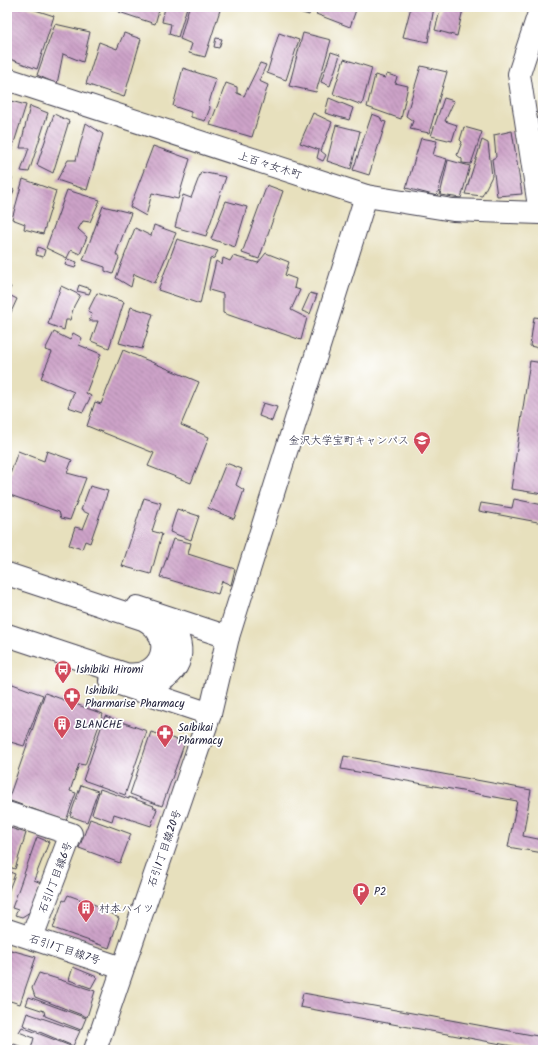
<svg xmlns="http://www.w3.org/2000/svg" width="550" height="1057" viewBox="0 0 550 1057" font-family="Kalam,'Klee One',sans-serif">
  <style>
    .building { fill: url(#building-back-hatch) }
    .lines { fill: none; stroke-linecap: round; stroke-linejoin: round }
    .minor-casing { stroke: #403e4e; stroke-width: 24 }
    .minor { stroke: #fff; stroke-width: 22 }
    .labels { text-anchor: middle; stroke-width: 3.5; stroke-linejoin: round; paint-order: stroke }
    .street-label { font-size: 11px; fill: #22223b; stroke: #fff }
    .poi-label { font-size: 11px; fill: #22223b; stroke: #fff; text-anchor: start }
  </style>
  <defs>
    <pattern id="building-back-hatch" width="6" height="6" patternUnits="userSpaceOnUse"><rect width="6" height="6" fill="#cda3c8"/><path d="M-1 5l2 2M0 0l6 6M5-1l2 2" fill="none" stroke="#a684a4"/></pattern>
  </defs>
  <rect width="100%" height="100%" fill="#fff"/>
  <filter id="ink" filterUnits="userSpaceOnUse"><feTurbulence type="fractalNoise" baseFrequency=".025" numOctaves="2"/><feDisplacementMap in="SourceGraphic" scale="8" xChannelSelector="R" yChannelSelector="G"/><feConvolveMatrix kernelMatrix="1 2 1 2 8 2 1 2 1" color-interpolation-filters="sRGB"/></filter>
  <filter id="wash" filterUnits="userSpaceOnUse"><feTurbulence type="fractalNoise" baseFrequency=".012" numOctaves="4" result="noise"/><feDisplacementMap in="SourceGraphic" scale="16" xChannelSelector="R" yChannelSelector="G"/><feGaussianBlur stdDeviation="0.9" result="paint"/><feColorMatrix in="noise" values="0 0 0 0 0 0 0 0 0 0 0 0 0 0 0 0 0 1.4 0 .05"/><feComposite in="paint" operator="in"/></filter>
  <g filter="url(#wash)">
    <rect width="100%" height="100%" fill="#e7e0bd"/>
    <g id="blocks">
      <g class="building">
        <polygon points="10,7 26,7 54,16 37,69 7,58 7,47 10,37 7,35 7,14"/>
        <polygon points="121,7 160,7 155,24 119,12"/>
        <polygon points="165,7 187,7 178,37 169,34 171,24 162,22"/>
        <polygon points="189,7 221,7 205,57 189,53 192,44 180,39"/>
        <polygon points="283,7 311,7 309,15"/>
        <polygon points="320,7 357,7 350,27 316,14"/>
        <polygon points="411,7 434,7 428,42 403,37"/>
        <polygon points="441,7 455,7 463,9 457,36 435,30"/>
        <polygon points="55,24 90,32 83,62 63,54 57,84 37,75"/>
        <polygon points="124,33 141,39 124,97 86,84 99,42 117,49"/>
        <polygon points="279,33 299,40 286,80 267,73"/>
        <polygon points="303,33 331,40 316,92 289,86"/>
        <polygon points="216,38 222,39 219,48 214,47"/>
        <polygon points="331,52 340,55 330,86 321,82"/>
        <polygon points="344,59 372,68 362,105 333,94"/>
        <polygon points="260,63 266,65 259,81 268,85 252,137 210,125 226,83 237,87 237,93 244,96"/>
        <polygon points="421,66 447,72 429,133 410,129 413,121 406,116"/>
        <polygon points="183,68 216,79 209,103 210,108 205,121 191,117 191,112 173,106"/>
        <polygon points="387,74 397,77 395,83 408,86 401,119 367,107 375,75 385,78"/>
        <polygon points="329,98 353,108 349,120 325,113"/>
        <polygon points="444,98 454,101 445,121 457,125 452,141 431,136"/>
        <polygon points="7,100 26,105 7,165"/>
        <polygon points="30,106 48,113 29,172 21,171 29,148 20,148"/>
        <polygon points="313,113 332,122 321,151 326,155 323,161 317,158 319,150 300,143"/>
        <polygon points="54,114 69,121 53,173 37,165"/>
        <polygon points="372,114 380,117 382,121 386,122 369,175 353,170"/>
        <polygon points="86,123 103,134 87,190 57,180 68,160 76,160"/>
        <polygon points="336,125 360,131 351,169 327,161"/>
        <polygon points="464,127 482,132 471,164 462,163 462,159 457,155 462,142 460,140"/>
        <polygon points="512,131 522,194 497,196 492,159 496,157 494,135"/>
        <polygon points="421,138 437,141 433,155 447,159 437,196 406,188"/>
        <polygon points="482,140 488,143 492,176 482,196 465,194"/>
        <polygon points="153,146 190,159 178,199 152,193 146,216 130,207"/>
        <polygon points="448,160 470,166 461,198 440,195"/>
        <polygon points="201,172 226,177 206,236 175,227 183,195 191,198"/>
        <polygon points="7,176 12,178 10,188 14,190 7,208"/>
        <polygon points="23,179 56,191 43,234 24,229 25,224 12,219"/>
        <polygon points="267,185 283,191 259,259 242,253"/>
        <polygon points="67,190 100,200 90,222 83,221 78,229 87,237 80,254 71,250 67,258 46,248"/>
        <polygon points="226,201 247,207 235,247 211,239"/>
        <polygon points="103,206 131,213 116,254 119,258 113,274 105,271 105,267 83,260"/>
        <polygon points="154,225 176,233 155,283 134,274 131,287 116,278 135,228 151,236"/>
        <polygon points="177,239 218,251 214,258 210,259 200,304 158,290"/>
        <polygon points="38,247 45,250 43,257 36,255"/>
        <polygon points="266,253 289,262 285,275 296,279 294,288 300,290 291,310 307,318 301,340 223,313 223,294 209,290 216,261 222,265 223,258 230,261 233,256 258,263"/>
        <polygon points="67,259 77,262 75,268 65,265"/>
        <polygon points="7,285 11,287 7,294 17,299 7,321"/>
        <polygon points="79,285 91,289 89,294 77,291"/>
        <polygon points="61,286 80,295 74,306 70,320 66,320 64,330 48,324"/>
        <polygon points="97,293 124,302 109,348 91,341 98,321 89,321 92,314 88,311"/>
        <polygon points="310,293 317,295 310,314 302,311"/>
        <polygon points="131,307 153,314 142,349 119,343"/>
        <polygon points="534,317 543,318 543,349 530,346"/>
        <polygon points="54,332 70,340 73,333 82,338 79,345 101,354 86,393 91,396 83,412 68,407 74,392 41,378 52,352 45,350"/>
        <polygon points="123,350 199,382 181,425 209,437 191,483 148,466 154,453 87,426 95,402 101,404"/>
        <polygon points="530,361 543,363 543,494 511,489"/>
        <polygon points="263,403 277,407 272,421 259,416"/>
        <polygon points="18,451 44,461 47,451 72,460 67,473 86,478 70,520 61,518 59,512 7,494 7,483"/>
        <polygon points="226,463 242,469 236,485 244,490 234,519 208,508"/>
        <polygon points="90,486 108,491 90,543 85,541 82,549 69,545 75,527 83,529 89,514 81,510"/>
        <polygon points="144,498 161,503 152,531 162,534 151,574 122,566"/>
        <polygon points="514,499 543,505 543,523 479,511 481,503 512,508"/>
        <polygon points="177,509 199,516 191,540 170,532"/>
        <polygon points="173,539 191,543 188,554 235,569 231,585 222,581 218,594 160,577"/>
        <polygon points="7,682 43,695 24,746 7,741"/>
        <polygon points="45,693 103,714 85,765 79,764 70,791 76,793 66,821 8,800"/>
        <polygon points="105,716 147,731 125,795 83,780"/>
        <polygon points="151,732 185,742 162,806 130,794"/>
        <polygon points="344,756 531,790 523,836 543,840 543,853 508,847 517,801 341,769"/>
        <polygon points="81,785 98,791 87,822 70,816"/>
        <polygon points="100,789 129,799 129,797 154,806 153,807 157,809 151,826 114,814 112,821 92,814"/>
        <polygon points="90,819 131,834 120,863 79,848"/>
        <polygon points="7,827 26,833 15,869 7,866"/>
        <polygon points="37,837 49,842 34,880 41,883 30,912 22,917 15,915 18,910 12,908"/>
        <polygon points="7,871 15,874 7,895"/>
        <polygon points="68,895 101,907 101,910 115,915 115,916 119,918 109,948 53,928 63,900 65,901"/>
        <polygon points="7,949 36,957 20,1004 7,1000"/>
        <polygon points="73,967 97,977 91,988 69,980"/>
        <polygon points="39,973 95,991 87,1017 35,997 32,988"/>
        <polygon points="303,993 543,1037 543,1050 534,1050 300,1007"/>
        <polygon points="29,997 86,1018 81,1030 45,1016 44,1011 26,1005"/>
        <polygon points="27,1013 80,1031 73,1046 23,1025"/>
        <polygon points="22,1027 73,1047 72,1050 31,1049 34,1038 19,1032"/>
        <polygon points="14,1044 30,1050 11,1050"/>
      </g>
    </g>
  </g>
  <g filter="url(#ink)">
    <use href="#blocks" fill-opacity="0" stroke="#403e4e" stroke-width="1"/>
    <g class="lines">
      <g class="minor-casing">
        <g id="minor">
          <polyline points="7,79 366,196 453,210 540,213"/>
          <polyline points="540,213 519,74 541,7"/>
          <path d="M7 574 143 619C177 636 163 680 125 674L7 635"/>
          <polyline points="137,607 228,637"/>
          <polyline points="111,681 210,714"/>
          <path d="M143 691C180 675 192 654 168 618"/>
          <polyline points="7,813 71,834 32,937"/>
          <polyline points="7,930 122,968"/>
          <polyline points="95,1050 210,714 228,637 366,196"/>
        </g>
      </g>
      <use href="#minor" class="minor"/>
    </g>
  </g>
  <defs>
    <g id="university-pin" transform="scale(0.9)"><path d="M0 17L-7.5 6A9.5 9.5 0 1 1 7.5 6Z" fill="#d1495b" stroke="#fff"/><path d="M0-5L7-2L0 1L-7-2ZM-4 1L0 2.5L4 1V4Q0 6-4 4Z" fill="#fff"/></g>
    <g id="bus-pin" transform="scale(0.9)"><path d="M0 17L-7.5 6A9.5 9.5 0 1 1 7.5 6Z" fill="#d1495b" stroke="#fff"/><path d="M-5-6H5V4H4V6H2V4H-2V6H-4V4H-5ZM-3.5-4V0h7V-4ZM-3.5 1.2v1.5H-2V1.2ZM2 1.2v1.5H3.5V1.2Z" fill="#fff"/></g>
    <g id="pharmacy-pin" transform="scale(0.9)"><path d="M0 17L-7.5 6A9.5 9.5 0 1 1 7.5 6Z" fill="#d1495b" stroke="#fff"/><path d="M-2-6h4v4h4v4h-4v4h-4v-4h-4v-4h4Z" fill="#fff"/></g>
    <g id="building-pin" transform="scale(0.9)"><path d="M0 17L-7.5 6A9.5 9.5 0 1 1 7.5 6Z" fill="#d1495b" stroke="#fff"/><path d="M-4-6H4V6H1V3H-1V6H-4ZM-2.5-4.3h1.7v1.8h-1.7ZM.8-4.3h1.7v1.8H.8ZM-2.5-1h1.7V.8h-1.7ZM.8-1h1.7V.8H.8Z" fill="#fff"/></g>
    <g id="parking-pin" transform="scale(0.9)"><path d="M0 17L-7.5 6A9.5 9.5 0 1 1 7.5 6Z" fill="#d1495b" stroke="#fff"/><path d="M-3.5-5.5H1a3.5 3.5 0 0 1 0 7H-1V5.5H-3.5ZM-1-3.4V-.6H.8a1.4 1.4 0 0 0 0-2.8Z" fill="#fff"/></g>
  </defs>
  <g fill-rule="evenodd">
    <use href="#university-pin" x="422" y="440"/>
    <use href="#bus-pin" x="63" y="669"/>
    <use href="#pharmacy-pin" x="72" y="696"/>
    <use href="#building-pin" x="62" y="724"/>
    <use href="#pharmacy-pin" x="165" y="733"/>
    <use href="#parking-pin" x="361" y="891"/>
    <use href="#building-pin" x="86" y="908"/>
  </g>
  <g class="labels">
    <g class="street-label">
      <text transform="translate(270 165) rotate(18)" y="4">上百々女木町</text>
      <text transform="translate(164 848) rotate(-71)" y="4">石引1丁目線20号</text>
      <text transform="translate(55 877) rotate(-69)" y="4">石引1丁目線6号</text>
      <text transform="translate(65 949) rotate(18)" y="4">石引1丁目線7号</text>
    </g>
    <g class="poi-label">
      <text x="409" y="444" text-anchor="end">金沢大学宝町キャンパス</text>
      <text x="76" y="673">Ishibiki Hiromi</text>
      <text x="85" y="694">Ishibiki<tspan x="85" dy="13">Pharmarise Pharmacy</tspan></text>
      <text x="75" y="728">BLANCHE</text>
      <text x="178" y="731">Saibikai<tspan x="178" dy="13">Pharmacy</tspan></text>
      <text x="374" y="895">P2</text>
      <text x="99" y="912">村本ハイツ</text>
    </g>
  </g>
  <rect width="550" height="1057" fill="none" stroke="#fff" stroke-width="24"/>
</svg>
